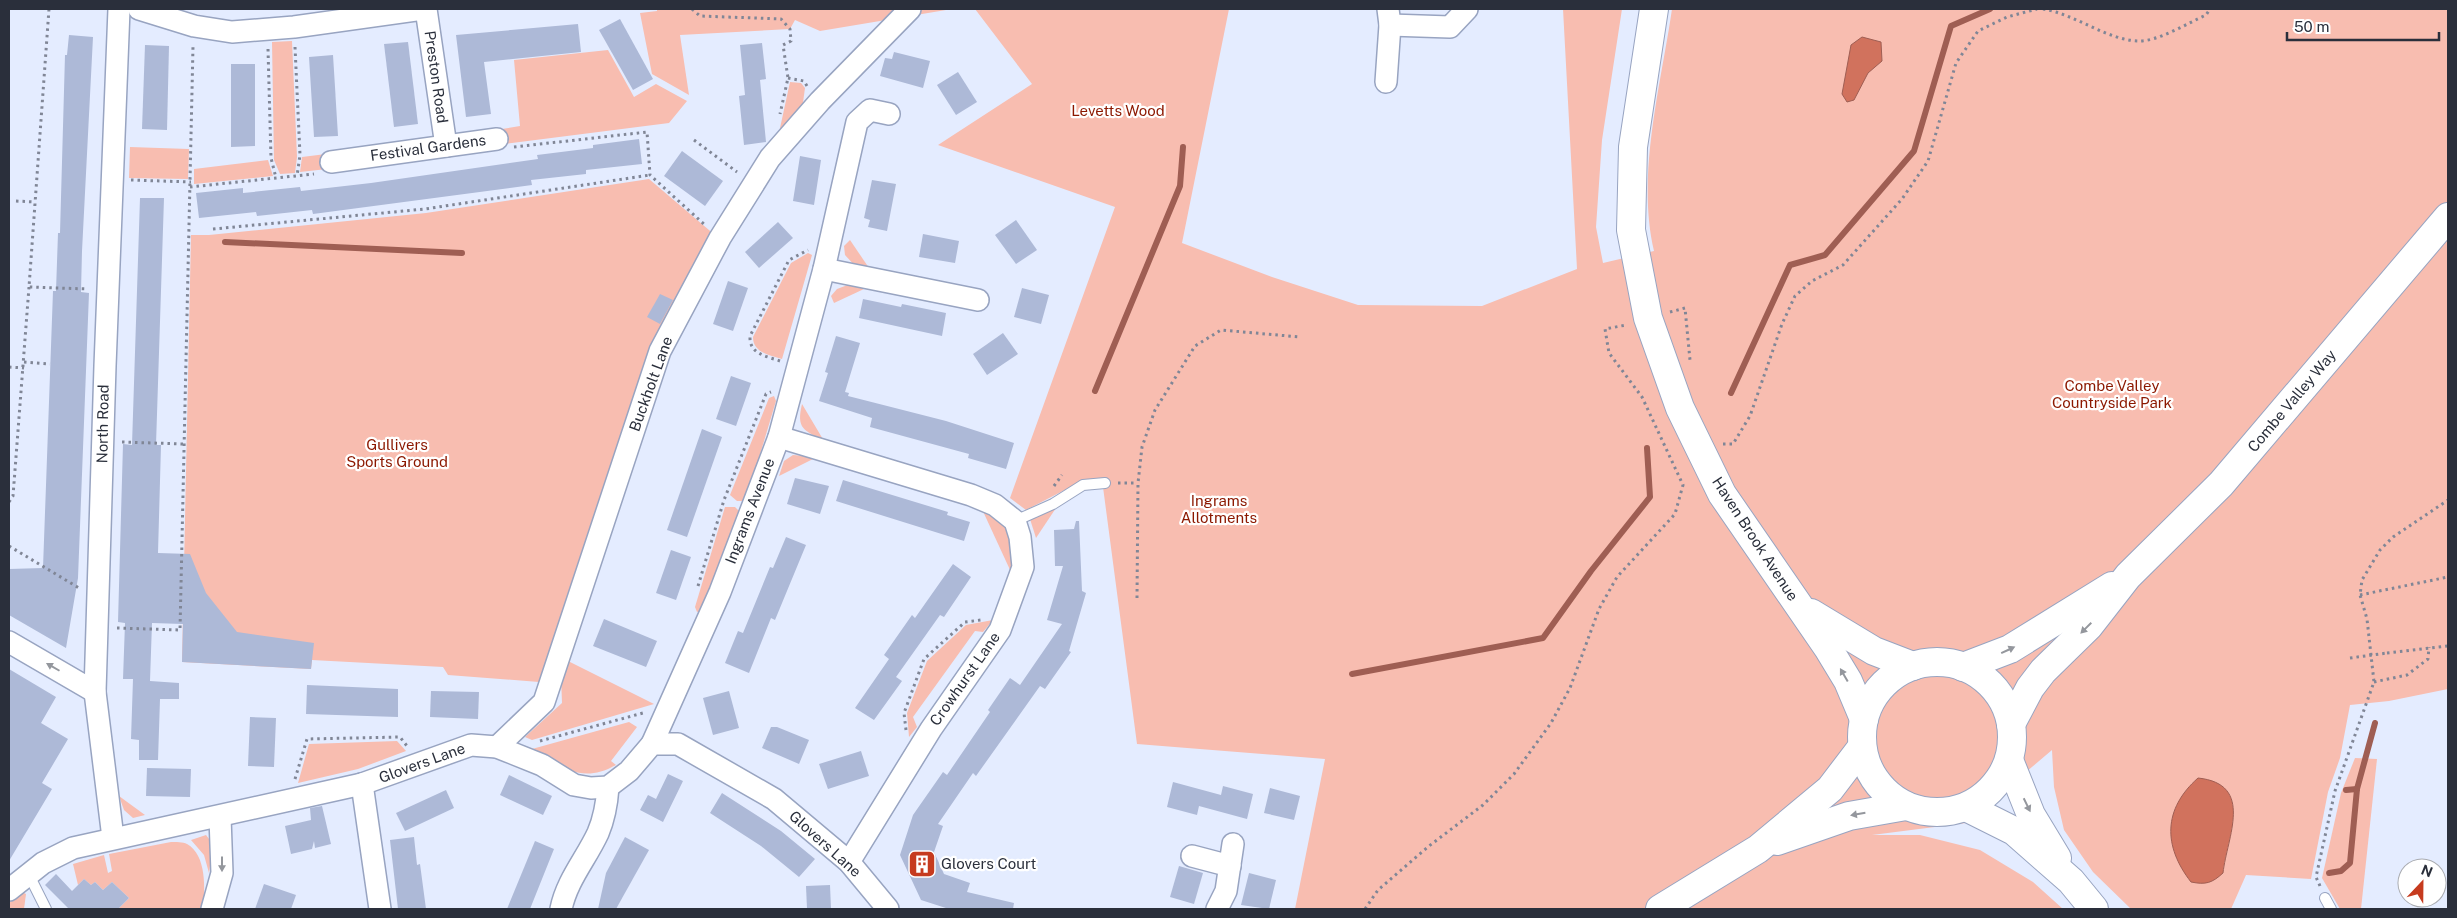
<svg xmlns="http://www.w3.org/2000/svg" width="2457" height="918" viewBox="0 0 2457 918" font-family="'Public Sans',sans-serif">
  <style>
    .green { fill: #f8bdb0 }
    .water { fill: #d1725d; stroke: #9f5e53 }
    .lines { fill: none; stroke-linecap: round; stroke-linejoin: round }
    .stream { stroke: #9f5e53; stroke-width: 6 }
    .building { fill: #adb9d7 }
    .service-casing { stroke: #98a4c1; stroke-width: 12 }
    .minor-casing { stroke: #98a4c1; stroke-width: 24 }
    .primary-casing { stroke: #98a4c1; stroke-width: 30 }
    .path { stroke: #808696; stroke-width: 3; stroke-dasharray: 2.5 4; stroke-linecap: butt }
    .service { stroke: #fff; stroke-width: 10 }
    .minor { stroke: #fff; stroke-width: 21 }
    .primary { stroke: #fff; stroke-width: 28 }
    .path-bridge { stroke: #808696; stroke-width: 3; stroke-dasharray: 2.5 4; stroke-linecap: butt }
    .oneway { fill: #94979d }
    .labels { text-anchor: middle; stroke-width: 4.5; stroke-linejoin: round; paint-order: stroke }
    .street-label { font-size: 15px; fill: #2a2f3b; stroke: #fff }
    .park-label { font-size: 15px; fill: #8c1800; stroke: #fff }
    .poi-label { font-size: 15px; fill: #2a2f3b; stroke: #fff; text-anchor: start }
  </style>
  <rect width="100%" height="100%" fill="#e4ecff"/>
  <g class="green">
    <polygon points="657,9 952,9 820,31 795,20 790,29 680,35 689,95 652,74 640,13 657,11"/>
    <path d="M975 9H1229L1182 243 1272 277 1358 305 1482 306 1577 269 1563 9H1622L1602 140 1596 227 1603 263 1654 251C1636 175 1661 85 1672 9H2448V689L2389 701 2350 705 2340 758 2328 792 2311 879 2246 875 2231 909H2131L2093 872 2064 830 2054 787 2052 750 1966 823 1872 835H1920L1980 850 2033 882 2063 909H1295L1325 759 1137 744 1103 487 1108 478 1084 480 1026 510 1010 498 1115 207 938 145 1032 84Z"/>
    <polygon points="292,41 297,157 295,173 280,174 274,160 272,42"/>
    <polygon points="608,50 634,97 656,84 687,101 669,123 505,144 502,129 520,126 514,60"/>
    <polygon points="790,82 801,83 805,88 801,117 777,142"/>
    <polygon points="130,147 189,149 188,179 129,178"/>
    <polygon points="326,154 327,169 300,172 302,157"/>
    <polygon points="268,160 273,176 194,184 194,169"/>
    <polygon points="649,179 716,236 550,664 539,682 448,675 443,667 312,660 311,669 182,662 191,235 209,235 426,213"/>
    <polygon points="850,240 869,268 856,267 845,255 844,246"/>
    <path d="M808 253 812 255 782 359C770 355 753 353 753 337L791 263Z"/>
    <polygon points="853,283 865,286 864,289 834,303 831,296 837,289"/>
    <polygon points="774,396 776,401 746,501 737,501 730,495 769,398"/>
    <path d="M802 404 824 441C804 430 796 429 802 404Z"/>
    <polygon points="793,455 817,457 779,476 784,461"/>
    <polygon points="725,507 735,507 742,514 703,610 697,612 695,607"/>
    <polygon points="981,507 1010,526 1015,562 1011,572"/>
    <polygon points="1056,508 1036,538 1030,519"/>
    <polygon points="993,620 983,632 975,631 913,717 917,727 909,737 907,713 927,661 966,625"/>
    <polygon points="566,660 654,704 532,740 525,737 562,703 561,677"/>
    <path d="M629 722 637 727 611 761 616 765C580 785 563 766 532 749Z"/>
    <polygon points="397,741 406,751 358,769 298,783 309,744"/>
    <polygon points="2355,758 2377,759 2361,909 2340,909 2322,878 2341,793"/>
    <polygon points="119,796 145,815 133,818 124,810"/>
    <polygon points="206,835 213,844 209,873 204,855 191,840"/>
    <path d="M171 842C176 842 183 842 187 844 207 855 205 890 203 909H118L129 898 112 882 103 890 95 882 91 885 84 879 78 885 73 864 104 855 108 873 112 871 109 854Z"/>
    <polygon points="22,892 26,894 24,909 9,909 9,903"/>
  </g>
  <g class="water">
    <polygon points="1862,37 1881,42 1882,61 1868,73 1854,100 1847,102 1842,94 1851,45"/>
    <path d="M2198 778C2255 784 2227 837 2223 873 2212 883 2206 885 2191 882 2163 846 2163 809 2198 778Z"/>
  </g>
  <g class="lines">
    <g class="stream">
      <polyline points="225,242 462,253"/>
      <polyline points="1095,391 1180,186 1183,147"/>
      <polyline points="1731,393 1790,265 1825,255 1914,151 1951,26 1990,9"/>
      <polyline points="1352,674 1543,638 1591,571 1650,497 1647,448"/>
      <polyline points="2346,790 2357,789"/>
      <polyline points="2329,873 2341,871 2350,863 2357,789 2375,723"/>
    </g>
  </g>
  <g class="building">
    <polygon points="620,19 653,79 633,90 599,30"/>
    <polygon points="578,24 581,52 484,62 491,114 466,117 456,35"/>
    <polygon points="69,35 93,37 82,251 81,292 89,293 78,578 66,648 9,615 9,569 43,568 53,291 56,291 58,233 60,233 65,55 67,55"/>
    <polygon points="408,42 418,124 394,127 384,44"/>
    <polygon points="762,43 766,79 760,80 766,142 744,145 739,96 745,95 740,45"/>
    <polygon points="145,45 169,46 167,130 142,129"/>
    <polygon points="894,52 930,61 923,88 880,76 885,58 892,59"/>
    <polygon points="333,55 338,136 314,137 309,57"/>
    <polygon points="231,64 255,64 255,146 231,147"/>
    <polygon points="958,72 977,102 956,115 937,85"/>
    <polygon points="639,139 642,164 586,170 586,174 531,180 532,185 313,214 312,210 257,216 256,212 199,218 196,193 243,188 243,193 300,187 301,191 371,183 538,159 537,155 593,148 593,145"/>
    <polygon points="682,151 723,181 705,206 664,176"/>
    <polygon points="800,156 821,160 814,205 793,201"/>
    <polygon points="872,180 896,184 887,231 868,227 870,220 864,218"/>
    <polygon points="140,198 164,198 156,445 161,445 158,553 190,554 206,593 237,632 314,643 311,669 182,662 183,624 152,623 150,681 179,683 179,699 160,699 158,760 139,760 139,740 131,739 133,679 123,679 125,623 118,622 123,444 132,445"/>
    <polygon points="1016,220 1037,250 1016,264 995,235"/>
    <polygon points="778,222 793,238 759,268 745,252"/>
    <polygon points="923,234 959,241 955,263 919,257"/>
    <polygon points="728,281 748,288 733,331 713,324"/>
    <polygon points="1022,288 1049,295 1041,324 1014,317"/>
    <polygon points="660,294 673,300 660,324 647,317"/>
    <polygon points="863,299 901,307 902,304 946,313 942,336 859,318"/>
    <polygon points="1003,333 1018,354 987,375 973,354"/>
    <polygon points="836,336 860,343 845,392 849,393 848,396 946,421 1014,443 1006,469 968,458 969,454 870,427 872,418 819,401 828,373 825,372"/>
    <polygon points="731,376 751,383 736,426 716,419"/>
    <polygon points="702,429 722,437 687,537 667,530"/>
    <polygon points="795,478 829,486 820,514 787,504"/>
    <polygon points="843,480 948,512 947,515 970,522 964,541 836,501"/>
    <polygon points="1076,521 1079,521 1082,591 1086,593 1069,651 1071,652 1045,689 1040,686 976,776 973,773 938,824 943,826 934,852 944,874 970,883 967,892 1014,903 1013,909 949,909 921,900 900,855 913,815 943,772 947,775 990,712 988,710 1010,678 1020,685 1062,624 1047,620 1063,566 1055,566 1054,530 1074,529"/>
    <polygon points="786,537 806,545 775,620 771,618 749,673 725,663 738,631 743,633 770,567 773,568"/>
    <polygon points="671,550 691,557 676,600 656,593"/>
    <polygon points="953,564 971,577 944,617 940,615 896,677 902,681 874,720 855,708 889,659 884,655 912,615 915,618"/>
    <polygon points="604,619 657,641 646,667 593,646"/>
    <polygon points="9,669 56,697 41,723 68,739 42,783 52,789 9,861"/>
    <polygon points="307,685 398,689 398,717 306,714"/>
    <polygon points="431,691 479,692 478,719 430,717"/>
    <polygon points="729,691 739,728 713,735 703,698"/>
    <polygon points="250,717 276,718 274,767 248,766"/>
    <polygon points="771,727 777,727 809,740 799,764 762,748"/>
    <polygon points="861,751 869,776 828,789 819,764"/>
    <polygon points="147,768 191,769 190,797 146,796"/>
    <polygon points="668,774 683,781 663,822 640,810 648,795 656,799"/>
    <polygon points="509,775 552,796 543,815 500,795"/>
    <polygon points="1173,782 1221,795 1223,786 1253,794 1247,819 1199,806 1197,815 1167,807"/>
    <polygon points="1270,788 1300,796 1294,820 1264,813"/>
    <polygon points="446,790 454,808 405,831 396,813"/>
    <polygon points="722,793 781,831 815,859 799,877 761,846 710,813"/>
    <polygon points="322,806 331,844 315,848 314,841 312,849 291,854 285,826 311,820 310,808"/>
    <polygon points="414,837 417,865 420,864 426,909 398,909 390,840"/>
    <polygon points="625,837 649,850 616,909 598,909 606,873"/>
    <polygon points="535,841 554,849 530,909 507,909"/>
    <polygon points="1179,866 1203,873 1194,904 1170,897"/>
    <polygon points="1249,873 1276,880 1269,909 1241,905"/>
    <polygon points="56,874 72,891 84,879 91,885 95,882 103,890 112,882 129,898 118,909 69,909 45,885"/>
    <polygon points="264,884 296,895 291,909 255,909"/>
    <polygon points="830,885 831,909 807,909 806,886"/>
  </g>
  <g class="lines">
    <g class="service-casing">
      <g id="service">
        <polyline points="1015,521 1053,504 1083,485 1105,483"/>
        <polyline points="28,873 46,909"/>
        <polyline points="2325,898 2331,909"/>
      </g>
    </g>
    <g class="minor-casing">
      <g id="minor">
        <polyline points="139,9 194,26 232,32 294,27 423,9"/>
        <polyline points="426,9 446,146"/>
        <polyline points="1390,25 1450,27 1467,9"/>
        <polyline points="1386,82 1390,25 1388,9"/>
        <polyline points="331,162 497,139"/>
        <polyline points="824,269 978,300"/>
        <polyline points="779,437 971,495 995,505 1015,521 1020,537 1023,567 1000,630 931,729 849,862"/>
        <polyline points="9,642 95,692"/>
        <polyline points="652,744 720,592 779,437 824,269 857,122 870,110 889,114"/>
        <polyline points="497,747 544,702 660,351 720,238 770,158 820,101 910,9"/>
        <polyline points="362,784 380,909"/>
        <polyline points="113,838 95,692 105,366 119,9"/>
        <polyline points="1192,856 1230,866"/>
        <polyline points="9,890 43,863 73,848 362,784 471,745 497,747 542,765 574,785 591,788 608,787 629,771 652,744 678,744 774,799 849,862 888,909"/>
        <polyline points="212,909 222,873 220,817"/>
        <path d="M561 909C567 880 586 859 598 833 604 819 607 802 608 787"/>
        <polyline points="1217,909 1226,891 1233,844"/>
      </g>
    </g>
    <g class="primary-casing">
      <g id="primary">
        <polyline points="1654,9 1633,147 1631,230 1648,318 1680,408 1722,494 1828,648 1848,681 1864,719"/>
        <polyline points="1811,613 1874,651 1913,666"/>
        <circle cx="1937" cy="737" r="75"/>
        <polyline points="1963,667 2010,649 2112,586"/>
        <polyline points="2011,724 2030,688 2043,671 2089,626 2128,576 2221,484 2448,217"/>
        <polyline points="2009,760 2031,815 2057,858"/>
        <polyline points="1966,807 2014,831 2071,881 2094,909"/>
        <polyline points="1777,841 1849,816 1906,806"/>
        <polyline points="1660,909 1758,849 1830,789 1862,747"/>
      </g>
    </g>
    <g class="path">
      <polyline points="49,9 29,287 88,289"/>
      <polyline points="692,9 700,16 781,19 790,29 791,41 783,45 788,78 780,114"/>
      <path d="M2043 9C2075 14 2107 40 2138 41 2157 42 2188 23 2206 15L2210 9"/>
      <polyline points="295,47 300,155 297,176"/>
      <polyline points="268,49 271,158 276,178"/>
      <polyline points="788,78 804,81 807,86"/>
      <polyline points="694,140 737,172"/>
      <polyline points="514,147 647,132 650,175 705,225"/>
      <polyline points="131,180 191,182"/>
      <polyline points="190,187 314,174"/>
      <polyline points="16,201 35,202"/>
      <polyline points="213,229 425,209 650,175"/>
      <polyline points="1670,312 1685,308 1690,360"/>
      <path d="M780 361C766 356 749 354 750 336L789 260 808 250"/>
      <polyline points="24,362 50,364"/>
      <polyline points="9,367 24,368"/>
      <polyline points="122,442 184,444"/>
      <polyline points="1723,444 1733,444 1750,416 1782,324 1795,296 1812,281 1843,265 1902,199 1928,161 1956,63 1978,31 2007,17 2037,9"/>
      <polyline points="1118,483 1137,483"/>
      <polyline points="1054,486 1062,475"/>
      <polyline points="9,502 13,496 29,287"/>
      <polyline points="9,546 79,588"/>
      <polyline points="698,586 724,500 766,394 771,392"/>
      <polyline points="2360,595 2448,577"/>
      <polyline points="1137,598 1138,483 1142,447 1155,410 1195,346 1221,330 1300,337"/>
      <polyline points="117,628 180,630 193,46"/>
      <polyline points="2387,653 2448,646"/>
      <polyline points="2374,682 2407,675 2428,659 2429,647"/>
      <polyline points="906,730 904,713 924,659 965,622 981,620"/>
      <polyline points="540,741 643,713"/>
      <polyline points="295,779 307,739 400,737 407,746"/>
      <polyline points="2320,886 2316,877 2335,791 2374,682 2367,619 2360,595 2362,580 2380,550 2393,537 2448,500"/>
      <polyline points="1365,909 1378,890 1429,846 1483,805 1514,774 1551,723 1570,688 1599,609 1617,577 1675,514 1683,485 1642,397 1609,353 1605,329 1626,325"/>
    </g>
    <use href="#service" class="service"/>
    <use href="#minor" class="minor"/>
    <use href="#primary" class="primary"/>
    <polyline class="path-bridge" points="2350,658 2387,653"/>
  </g>
  <defs><path id="oneway-solid" d="M-6-.8H1V-3.2L6.5 0L1 3.2V.8H-6Z" transform="scale(1.25)"/></defs>
  <g class="oneway">
    <use href="#oneway-solid" transform="translate(2086 628) rotate(135)"/>
    <use href="#oneway-solid" transform="translate(2008 650) rotate(-25)"/>
    <use href="#oneway-solid" transform="translate(53 667) rotate(-150)"/>
    <use href="#oneway-solid" transform="translate(1844 675) rotate(-120)"/>
    <use href="#oneway-solid" transform="translate(2027 805) rotate(64)"/>
    <use href="#oneway-solid" transform="translate(1858 814) rotate(170)"/>
    <use href="#oneway-solid" transform="translate(222 864) rotate(90)"/>
  </g>
  <defs>
    <g id="building-square" transform="scale(1.4375)"><rect x="-9" y="-9" width="18" height="18" rx="4" fill="#c63b1f" stroke="#fff"/><path d="M-4-6H4V6H1V3H-1V6H-4ZM-2.5-4.3h1.7v1.8h-1.7ZM.8-4.3h1.7v1.8H.8ZM-2.5-1h1.7V.8h-1.7ZM.8-1h1.7V.8H.8Z" fill="#fff"/></g>
  </defs>
  <g fill-rule="evenodd">
    <use href="#building-square" x="922" y="864"/>
  </g>
  <g class="labels">
    <g class="street-label">
      <text transform="translate(436 77) rotate(82)" y="5">Preston Road</text>
      <text transform="translate(428 148) rotate(-8)" y="5">Festival Gardens</text>
      <text transform="translate(651 384) rotate(-70)" y="5">Buckholt Lane</text>
      <text transform="translate(2292 401) rotate(-50)" y="5">Combe Valley Way</text>
      <text transform="translate(103 424) rotate(-89)" y="5">North Road</text>
      <text transform="translate(750 511) rotate(-69)" y="5">Ingrams Avenue</text>
      <text transform="translate(1755 539) rotate(57)" y="5">Haven Brook Avenue</text>
      <text transform="translate(965 679) rotate(-55)" y="5">Crowhurst Lane</text>
      <text transform="translate(422 763) rotate(-20)" y="5">Glovers Lane</text>
      <text transform="translate(825 844) rotate(42)" y="5">Glovers Lane</text>
    </g>
    <g class="park-label">
      <text x="1118" y="116">Levetts Wood</text>
      <text x="2112" y="391">Combe Valley<tspan x="2112" dy="17">Countryside Park</tspan></text>
      <text x="397" y="450">Gullivers<tspan x="397" dy="17">Sports Ground</tspan></text>
      <text x="1219" y="506">Ingrams<tspan x="1219" dy="17">Allotments</tspan></text>
    </g>
    <g class="poi-label">
      <text x="941" y="869">Glovers Court</text>
    </g>
  </g>
  <rect width="2457" height="918" fill="none" stroke="#2a2f3b" stroke-width="20"/>
  <g transform="translate(2422 883) rotate(22)"><circle r="24" fill="#ffffff" stroke="#aaacb1"/>
  <path d="M0-4L9 19L0 12L-9 19Z" fill="#c63b1f"/>
  <text y="-8" font-size="14" font-weight="bold" text-anchor="middle" fill="#2a2f3b">N</text>
  </g>
  <path d="M2287 32v8h152v-8" fill="none" stroke="#2a2f3b" stroke-width="2.5"/>
  <text x="2294" y="32" font-size="15" fill="#2a2f3b" stroke="#ffffff" stroke-width="4" paint-order="stroke">50 m</text>
</svg>
